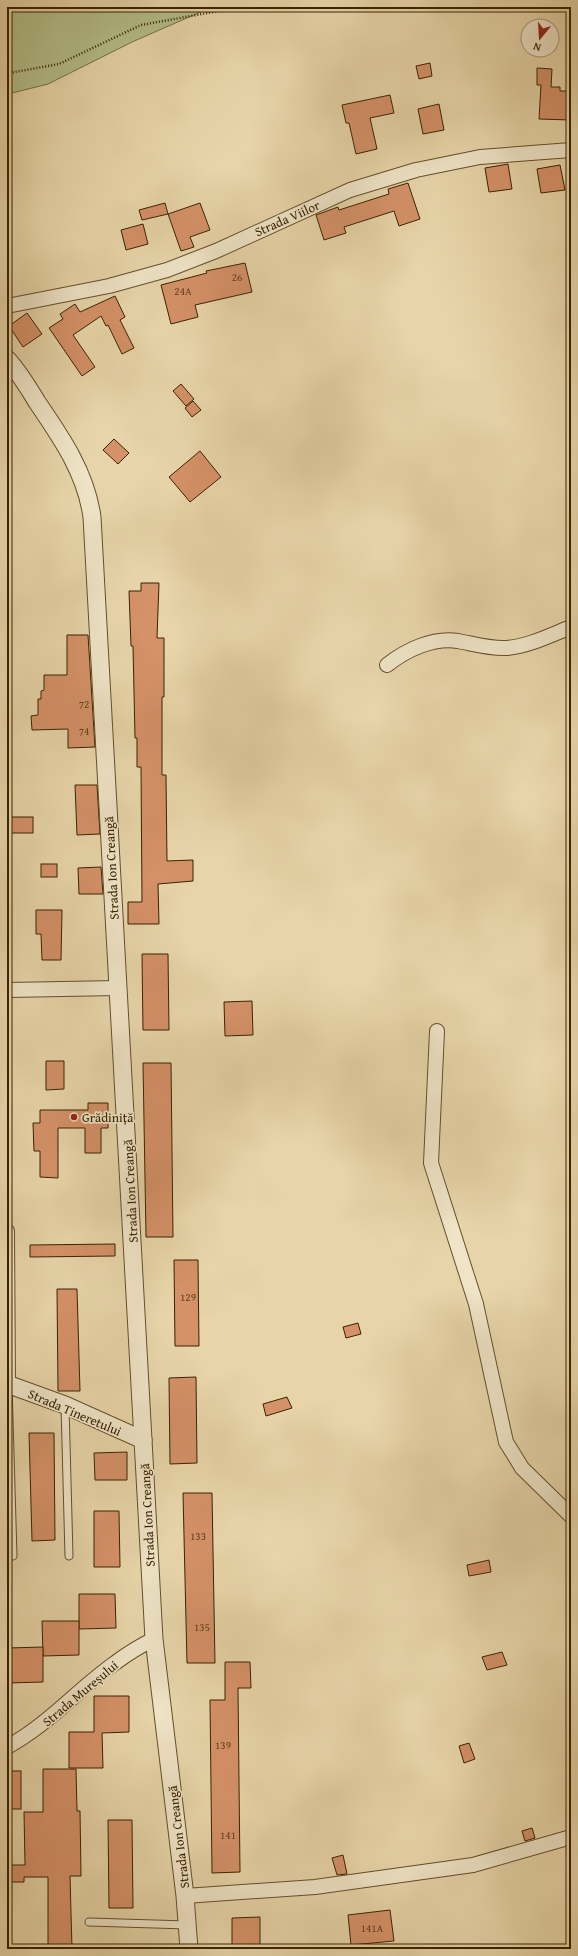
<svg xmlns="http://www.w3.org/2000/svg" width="578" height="1956" viewBox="0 0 578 1956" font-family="'Gentium Book Plus',serif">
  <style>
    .green { fill: #b3be8a; stroke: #767045 }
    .building { fill: #d59168; stroke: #392200 }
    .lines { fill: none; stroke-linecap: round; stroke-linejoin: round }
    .service-casing { stroke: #644f2a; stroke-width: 9 }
    .minor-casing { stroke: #644f2a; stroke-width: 16 }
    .tertiary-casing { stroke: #644f2a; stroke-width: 19 }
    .path { stroke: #392200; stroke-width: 2.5; stroke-dasharray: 1 2; stroke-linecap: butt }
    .service { stroke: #efe4c7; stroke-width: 7 }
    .minor { stroke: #efe4c7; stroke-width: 14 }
    .tertiary { stroke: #efe4c7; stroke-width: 17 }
    .poi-dot { fill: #8f2418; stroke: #efe4c7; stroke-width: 1.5 }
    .labels { text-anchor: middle; stroke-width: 3.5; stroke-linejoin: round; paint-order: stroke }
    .number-label { font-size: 11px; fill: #603e1a }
    .street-label { font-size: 13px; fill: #392200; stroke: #efe4c7 }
    .poi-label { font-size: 13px; fill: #392200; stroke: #efe4c7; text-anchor: start }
  </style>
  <rect width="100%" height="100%" fill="#e7d5a9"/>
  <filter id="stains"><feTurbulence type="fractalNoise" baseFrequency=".005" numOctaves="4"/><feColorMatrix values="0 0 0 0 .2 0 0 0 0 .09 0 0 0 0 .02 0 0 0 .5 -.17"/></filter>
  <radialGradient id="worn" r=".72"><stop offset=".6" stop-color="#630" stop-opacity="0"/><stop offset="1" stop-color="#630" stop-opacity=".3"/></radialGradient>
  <polygon class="green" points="7,7 212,7 132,42 48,84 12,93 7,90"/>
  <g class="building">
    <polygon points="430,63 432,76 419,79 416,66"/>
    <polygon points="537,68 552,69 551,87 560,87 560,91 571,91 571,120 539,119 541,85 537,85"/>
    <polygon points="390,95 394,113 370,118 377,149 356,154 349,123 346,123 342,105"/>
    <polygon points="439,104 444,130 423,134 418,109"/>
    <polygon points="508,164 512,189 489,192 485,168"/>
    <polygon points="560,165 565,190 541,193 537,169"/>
    <polygon points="408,183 420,219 399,226 394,211 344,227 346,233 324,240 316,215 338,207 339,210 389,194 388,189"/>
    <polygon points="165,203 168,214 142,220 139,210"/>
    <polygon points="200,203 210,230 190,237 194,247 181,251 168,214"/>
    <polygon points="143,224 148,244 126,250 121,230"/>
    <polygon points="245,263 252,292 195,305 198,317 171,324 161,285 207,273 206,271"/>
    <polygon points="115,296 125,317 120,320 134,348 122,354 108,325 106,326 101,316 73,335 95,367 82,376 49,328 63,319 60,314 75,304 80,312"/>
    <polygon points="27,313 42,334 23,347 9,326"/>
    <polygon points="181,384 194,399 186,406 173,391"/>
    <polygon points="193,401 201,410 192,417 185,408"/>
    <polygon points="114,439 129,453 118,464 103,450"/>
    <polygon points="200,451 221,477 190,502 169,477"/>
    <polygon points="141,583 159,583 157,638 164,638 164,697 162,697 162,775 166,775 167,861 193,860 193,881 158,884 159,924 128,924 128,902 142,902 141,767 137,767 137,738 135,738 133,646 131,646 129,591 141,591"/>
    <polygon points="67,635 88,635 95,747 68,748 68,729 32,730 31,716 38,715 38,699 41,699 41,691 44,690 44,675 67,675"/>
    <polygon points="75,785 97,785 100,834 77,835"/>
    <rect x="7" y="817" width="26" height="16"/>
    <rect x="41" y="864" width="16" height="13"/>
    <polygon points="101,867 103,894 79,894 78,868"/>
    <polygon points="36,910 62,910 61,960 42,960 41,934 36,934"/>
    <polygon points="142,954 168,954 169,1030 143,1030"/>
    <polygon points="252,1001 253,1035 225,1036 224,1002"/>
    <polygon points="46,1061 64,1061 64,1089 46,1090"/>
    <polygon points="143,1063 171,1063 173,1237 146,1237"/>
    <polygon points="88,1103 108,1103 108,1128 101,1128 101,1153 85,1153 85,1128 58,1128 58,1178 40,1177 40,1151 34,1151 33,1123 40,1123 40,1110 88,1110"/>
    <polygon points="115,1244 115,1256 30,1257 30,1245"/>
    <polygon points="174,1260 198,1260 199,1346 175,1346"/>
    <polygon points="57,1289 77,1289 80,1391 58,1391"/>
    <polygon points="358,1323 361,1334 346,1338 343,1327"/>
    <polygon points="196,1377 197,1463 170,1464 169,1378"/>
    <polygon points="287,1397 292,1408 266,1416 263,1404"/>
    <polygon points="29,1433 54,1433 55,1540 32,1541"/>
    <polygon points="127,1452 127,1480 95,1480 94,1453"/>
    <polygon points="183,1493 212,1493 215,1663 187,1663"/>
    <polygon points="94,1511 119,1511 120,1567 94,1567"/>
    <polygon points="489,1560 491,1572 469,1576 467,1565"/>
    <polygon points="79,1594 115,1594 116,1628 79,1629"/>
    <polygon points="42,1621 79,1621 79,1655 43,1656"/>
    <polygon points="43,1647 43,1682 7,1683 7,1648"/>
    <polygon points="502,1652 507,1665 487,1670 482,1657"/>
    <polygon points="225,1662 250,1662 251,1688 238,1688 240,1872 212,1873 210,1700 225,1700"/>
    <polygon points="94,1696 129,1696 129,1732 102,1733 103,1768 69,1768 69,1732 94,1732"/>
    <polygon points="469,1743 475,1759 464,1763 459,1746"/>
    <polygon points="43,1769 76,1769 77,1811 80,1811 81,1876 70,1876 72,1949 48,1949 48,1877 24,1877 24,1882 7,1882 7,1865 25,1865 24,1812 43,1812"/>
    <rect x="7" y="1771" width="14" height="38"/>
    <polygon points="108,1820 132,1820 133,1908 109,1908"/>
    <polygon points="532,1828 535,1838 525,1841 522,1831"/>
    <polygon points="343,1855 347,1874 337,1875 332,1858"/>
    <polygon points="390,1910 394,1941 351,1945 348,1915"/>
    <polygon points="260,1917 260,1949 232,1949 232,1918"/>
  </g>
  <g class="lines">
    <g class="service-casing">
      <g id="service">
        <polyline points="8,1385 13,1556"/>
        <polyline points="65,1406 69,1556"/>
        <polyline points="89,1922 187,1925"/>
      </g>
    </g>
    <g class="minor-casing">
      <g id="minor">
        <polyline points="7,306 109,286 167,270 216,251 350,190 416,170 480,157 571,150"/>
        <path d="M387 665C406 650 433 637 458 641 474 644 490 649 507 648 529 646 551 635 571 627"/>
        <polyline points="7,990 118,988"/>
        <polyline points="437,1031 431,1163 476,1304 506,1442 522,1468 571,1516"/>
        <polyline points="7,1231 8,1384"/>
        <path d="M7 1747C49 1724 77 1690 115 1663 127 1654 140 1646 154 1639"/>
        <polyline points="185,1896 315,1887 473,1865 571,1837"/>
      </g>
    </g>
    <g class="tertiary-casing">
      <g id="tertiary">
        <path d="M7 359C19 372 28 387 37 402 61 437 86 473 92 517L154 1639 185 1896 189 1949"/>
        <polyline points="7,1384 65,1405 143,1440"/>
      </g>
    </g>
    <g class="path">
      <polyline points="7,72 9,73 59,64 141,25 241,7"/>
      <polyline points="7,1166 7,1218"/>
    </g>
    <use href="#service" class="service"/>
    <use href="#minor" class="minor"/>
    <use href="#tertiary" class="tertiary"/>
  </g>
  <circle class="poi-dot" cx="74" cy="1117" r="4"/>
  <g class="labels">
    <g class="number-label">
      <text x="237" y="281">26</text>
      <text x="183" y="295">24A</text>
      <text x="84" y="708">72</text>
      <text x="84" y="735">74</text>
      <text x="188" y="1301">129</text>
      <text x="198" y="1540">133</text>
      <text x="202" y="1631">135</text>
      <text x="223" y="1749">139</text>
      <text x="228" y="1839">141</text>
      <text x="372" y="1932">141A</text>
    </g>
    <g class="street-label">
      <text transform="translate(287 218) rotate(-24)" y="5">Strada Viilor</text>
      <text transform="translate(111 868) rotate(-93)" y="5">Strada Ion Creangă</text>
      <text transform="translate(130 1191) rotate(-93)" y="5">Strada Ion Creangă</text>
      <text transform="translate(75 1412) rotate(23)" y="5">Strada Tineretului</text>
      <text transform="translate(147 1515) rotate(-93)" y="5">Strada Ion Creangă</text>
      <text transform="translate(80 1693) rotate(-40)" y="5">Strada Mureșului</text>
      <text transform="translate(178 1837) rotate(-97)" y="5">Strada Ion Creangă</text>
    </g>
    <g class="poi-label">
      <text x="82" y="1122">Grădiniță</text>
    </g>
  </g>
  <rect width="578" height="1956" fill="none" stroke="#e7d5a9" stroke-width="24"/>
  <rect x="8" y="8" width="562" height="1940" fill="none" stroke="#392200" stroke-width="2"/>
  <rect x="12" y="12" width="554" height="1932" fill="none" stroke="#392200"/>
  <g transform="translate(540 38) rotate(198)"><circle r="19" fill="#efe4c7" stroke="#a69677"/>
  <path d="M0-3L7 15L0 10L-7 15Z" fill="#8f2418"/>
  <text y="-6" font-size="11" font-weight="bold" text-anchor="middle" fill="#392200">N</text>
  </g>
  <rect width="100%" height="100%" filter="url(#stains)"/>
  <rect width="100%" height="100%" fill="url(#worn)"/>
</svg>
